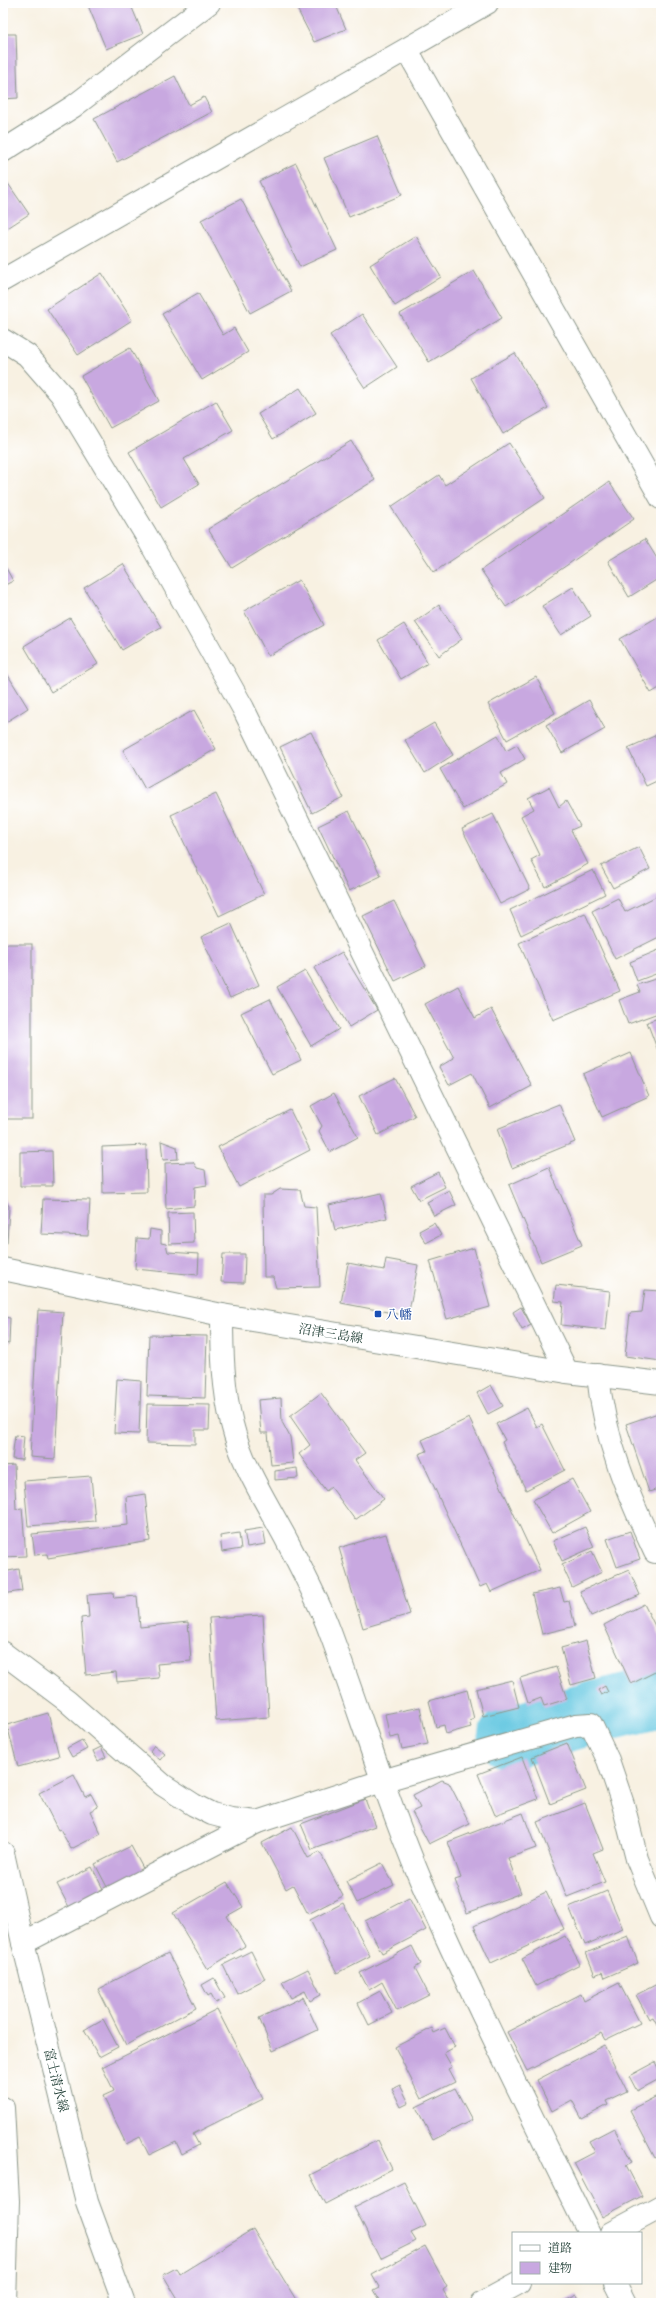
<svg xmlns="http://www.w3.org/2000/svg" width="664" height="2306" viewBox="0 0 664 2306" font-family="'IM FELL French Canon','Noto Serif JP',serif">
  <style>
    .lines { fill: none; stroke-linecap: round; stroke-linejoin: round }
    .river { stroke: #64c7e1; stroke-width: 63 }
    .building { fill: #c8a8e0 }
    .minor-casing { stroke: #8c978b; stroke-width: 24 }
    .tertiary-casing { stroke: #8c978b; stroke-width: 24 }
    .secondary-casing { stroke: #8c978b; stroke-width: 24 }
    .trunk-casing { stroke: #8c978b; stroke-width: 24 }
    .minor { stroke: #fff; stroke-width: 22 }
    .tertiary { stroke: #fff; stroke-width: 22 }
    .secondary { stroke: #fff; stroke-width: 22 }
    .trunk { stroke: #fff; stroke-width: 22 }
    .transit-dot { fill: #1a4fb4; stroke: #fff; stroke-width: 1.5 }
    .labels { text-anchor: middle; stroke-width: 3; stroke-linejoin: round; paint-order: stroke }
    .transit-label { font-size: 13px; fill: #164399; stroke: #fff; text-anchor: start }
    .street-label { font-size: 13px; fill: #1f3d34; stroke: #fff }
  </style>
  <rect width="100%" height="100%" fill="#fff"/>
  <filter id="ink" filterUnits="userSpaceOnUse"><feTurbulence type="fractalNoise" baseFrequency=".025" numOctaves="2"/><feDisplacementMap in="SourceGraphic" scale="8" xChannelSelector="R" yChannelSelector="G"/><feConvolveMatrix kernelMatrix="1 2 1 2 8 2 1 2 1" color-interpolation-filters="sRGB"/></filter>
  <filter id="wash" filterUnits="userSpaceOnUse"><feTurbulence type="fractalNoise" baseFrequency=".012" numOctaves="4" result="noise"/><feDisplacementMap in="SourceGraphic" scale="16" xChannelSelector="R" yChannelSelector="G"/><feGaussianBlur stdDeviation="0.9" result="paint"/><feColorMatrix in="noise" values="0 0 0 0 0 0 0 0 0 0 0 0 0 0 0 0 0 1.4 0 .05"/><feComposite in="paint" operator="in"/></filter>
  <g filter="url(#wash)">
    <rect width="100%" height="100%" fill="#f8f1e2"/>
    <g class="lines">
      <polyline class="river" points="509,1738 581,1716 661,1696"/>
    </g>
    <g id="blocks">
      <g class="building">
        <polygon points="87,3 130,3 143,34 106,49"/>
        <polygon points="294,3 335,3 346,29 314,42"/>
        <polygon points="3,34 16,34 18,98 3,99"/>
        <polygon points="175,76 189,105 204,97 212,112 117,162 94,119"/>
        <polygon points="377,136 402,195 349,217 324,158"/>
        <polygon points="296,163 337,250 300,267 259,181"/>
        <polygon points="7,182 29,214 3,231 3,185"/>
        <polygon points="241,199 291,291 250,313 201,220"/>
        <polygon points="416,236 441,277 395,306 370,265"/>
        <polygon points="474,271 502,318 429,362 400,314"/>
        <polygon points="102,273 132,320 78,355 47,309"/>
        <polygon points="198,293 223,335 234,328 248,352 202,380 162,314"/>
        <polygon points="362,314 397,367 365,388 330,335"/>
        <polygon points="130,348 159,401 110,428 81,376"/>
        <polygon points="515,353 548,408 503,434 471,378"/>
        <polygon points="300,388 316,413 273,439 258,414"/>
        <polygon points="216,401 233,430 184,459 199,484 161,507 129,452"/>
        <polygon points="351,441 375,480 232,568 208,529"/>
        <polygon points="509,443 545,498 434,572 391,507 439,475 445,485"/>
        <polygon points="609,482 634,519 506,607 481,570"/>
        <polygon points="645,539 661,565 661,577 629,597 608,561"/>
        <polygon points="123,564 161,627 122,650 84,588"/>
        <polygon points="6,568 13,581 3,586 3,570"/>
        <polygon points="299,580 324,625 268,656 244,611"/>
        <polygon points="573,587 591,616 561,635 542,606"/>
        <polygon points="439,605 462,639 439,656 415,622"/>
        <polygon points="661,615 661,687 651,693 620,639"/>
        <polygon points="70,618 98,664 51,692 24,646"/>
        <polygon points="404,624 428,663 401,679 378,640"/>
        <polygon points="3,667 28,708 3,724"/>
        <polygon points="536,677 555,713 507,740 488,704"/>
        <polygon points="589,700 605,729 562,753 546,725"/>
        <polygon points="194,710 216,749 145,789 123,750"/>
        <polygon points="434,723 453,755 425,773 405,740"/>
        <polygon points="311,732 343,797 312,813 280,747"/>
        <polygon points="661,733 661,779 646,786 628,748"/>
        <polygon points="498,735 506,751 517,745 525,759 501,773 507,784 463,809 440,769"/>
        <polygon points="549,787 559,807 566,801 580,826 571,830 588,864 545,887 531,860 540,855 521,816 534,809 528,798"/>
        <polygon points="216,794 264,894 219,916 171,815"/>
        <polygon points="349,811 381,876 349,891 318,826"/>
        <polygon points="493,814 530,889 500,904 462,829"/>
        <polygon points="639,847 650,869 613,888 601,866"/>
        <polygon points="593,870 605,894 521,935 510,910"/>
        <polygon points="661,894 661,936 615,959 592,911 618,898 625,912"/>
        <polygon points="394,901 426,966 395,981 363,916"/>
        <polygon points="585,913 620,991 553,1020 519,943"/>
        <polygon points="231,923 259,985 230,998 201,937"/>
        <rect x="3" y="944" width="29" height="175"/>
        <polygon points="661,949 661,972 637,981 630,962"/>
        <polygon points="342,952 377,1010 349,1027 314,968"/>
        <polygon points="305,971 339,1029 311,1046 277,987"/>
        <polygon points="661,977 661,1012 628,1024 619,1000 640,992 637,985"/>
        <polygon points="458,986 475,1018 491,1009 532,1086 490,1108 472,1073 449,1085 439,1067 454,1058 425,1004"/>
        <polygon points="270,999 301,1060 272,1074 241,1013"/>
        <polygon points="661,1017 661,1059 647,1022"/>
        <polygon points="631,1053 649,1096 602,1117 583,1074"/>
        <polygon points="395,1078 415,1116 378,1135 359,1096"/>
        <polygon points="334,1093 358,1137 330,1152 319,1131 322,1126 311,1106"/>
        <polygon points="559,1104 575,1142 512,1168 497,1129"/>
        <polygon points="290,1110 310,1150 239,1187 218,1147"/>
        <polygon points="161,1141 177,1147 178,1159 163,1160"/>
        <polygon points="146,1145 147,1192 103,1193 102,1147"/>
        <polygon points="52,1151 53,1186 20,1186 20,1152"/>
        <polygon points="193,1162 197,1168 205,1170 207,1185 195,1187 194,1206 166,1209 165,1163"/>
        <polygon points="549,1167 582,1245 541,1262 509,1185"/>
        <polygon points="438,1172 445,1187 419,1200 411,1186"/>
        <polygon points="3,1187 5,1200 9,1206 7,1243 3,1243"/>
        <polygon points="280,1189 300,1190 304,1206 316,1207 320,1287 276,1288 273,1277 264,1277 263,1195 271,1195"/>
        <polygon points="449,1190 456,1205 434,1216 427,1202"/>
        <polygon points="381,1193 387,1218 335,1230 329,1205"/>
        <polygon points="43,1199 90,1200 88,1236 41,1234"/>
        <polygon points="193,1212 194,1243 169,1244 168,1213"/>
        <polygon points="434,1223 441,1235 426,1243 419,1231"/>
        <polygon points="150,1229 161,1231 161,1243 166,1244 168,1252 199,1254 198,1275 135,1269 137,1238 149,1239"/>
        <polygon points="474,1248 490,1307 447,1319 430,1261"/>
        <polygon points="223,1254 245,1254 244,1283 221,1282"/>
        <polygon points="386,1259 418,1265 408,1316 341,1303 348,1263 384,1270"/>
        <polygon points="556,1285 610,1291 606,1330 561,1325 563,1302 554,1301"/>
        <polygon points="645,1290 661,1291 661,1361 625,1356 630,1313 642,1312"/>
        <polygon points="521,1307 531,1325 522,1330 513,1312"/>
        <polygon points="38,1310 63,1312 55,1459 30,1457"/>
        <polygon points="3,1317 10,1318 9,1344 3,1343"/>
        <polygon points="149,1335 207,1336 205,1398 147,1396"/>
        <polygon points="117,1379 141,1381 139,1434 114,1433"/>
        <polygon points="491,1385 503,1406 488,1414 477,1393"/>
        <polygon points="321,1393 365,1453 355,1460 384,1499 355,1520 331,1487 326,1491 299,1454 310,1445 290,1416"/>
        <polygon points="281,1398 282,1422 290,1437 293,1463 271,1465 268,1433 261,1433 258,1400"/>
        <polygon points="147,1404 210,1405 209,1430 195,1430 195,1444 146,1443"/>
        <polygon points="527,1408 537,1427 542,1424 565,1470 526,1490 502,1442 505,1440 496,1424"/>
        <polygon points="661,1412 661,1488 649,1492 626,1424"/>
        <polygon points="469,1418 540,1570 491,1592 487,1584 480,1587 419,1454 427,1451 422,1440"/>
        <polygon points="15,1435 24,1436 22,1460 12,1459"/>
        <polygon points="14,1465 16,1509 22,1508 26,1556 3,1557 3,1466"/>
        <polygon points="297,1468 298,1478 275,1480 275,1471"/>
        <polygon points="91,1476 95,1521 28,1526 24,1481"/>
        <polygon points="572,1479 590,1512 552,1533 533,1500"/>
        <polygon points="145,1494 150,1541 48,1558 47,1554 35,1555 32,1534 128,1525 126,1497"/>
        <polygon points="585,1527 594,1547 562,1561 553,1541"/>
        <polygon points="263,1528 266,1544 247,1547 244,1531"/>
        <polygon points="630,1531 640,1559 617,1567 607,1539"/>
        <polygon points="239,1533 241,1549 222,1552 220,1536"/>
        <polygon points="386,1534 410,1614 363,1628 339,1548"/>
        <polygon points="592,1551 602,1572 572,1587 562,1565"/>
        <polygon points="19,1569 22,1591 3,1594 3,1572"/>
        <polygon points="629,1570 640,1595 591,1616 580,1591"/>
        <polygon points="560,1588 564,1602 569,1601 575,1626 542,1634 532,1594"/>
        <polygon points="113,1593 114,1598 137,1596 140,1627 188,1622 191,1661 157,1664 159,1678 117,1682 116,1672 86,1675 81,1618 89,1617 87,1595"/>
        <polygon points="644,1604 661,1638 661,1669 631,1684 604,1625"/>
        <polygon points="263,1615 269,1717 216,1721 209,1618"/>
        <polygon points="586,1641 596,1678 571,1685 561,1648"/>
        <polygon points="556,1667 567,1699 544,1706 541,1698 528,1703 520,1678"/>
        <polygon points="512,1680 519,1707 483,1716 476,1689"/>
        <polygon points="605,1686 608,1692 601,1695 598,1690"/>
        <polygon points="467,1690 474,1719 469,1721 471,1727 446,1734 444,1725 436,1727 429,1701"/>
        <polygon points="420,1707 428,1744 402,1749 399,1736 390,1738 385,1714"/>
        <polygon points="48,1713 59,1756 18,1767 7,1725"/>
        <polygon points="82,1740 87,1749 72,1757 67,1748"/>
        <polygon points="567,1743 586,1790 550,1804 532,1757"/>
        <polygon points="154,1745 165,1754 160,1760 150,1751"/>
        <polygon points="101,1747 106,1757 98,1761 93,1751"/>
        <polygon points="522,1757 538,1799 495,1815 478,1774"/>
        <polygon points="74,1775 85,1797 91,1794 98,1807 90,1811 101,1834 71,1849 60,1829 58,1830 39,1793"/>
        <polygon points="442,1780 449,1783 470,1824 429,1844 412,1812 420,1808 413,1795"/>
        <polygon points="365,1799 375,1826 312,1850 301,1824"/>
        <polygon points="585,1803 603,1849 593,1853 605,1882 567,1897 537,1822"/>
        <polygon points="523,1813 536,1848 508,1858 521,1893 467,1913 455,1880 461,1878 448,1842"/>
        <polygon points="292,1827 308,1858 320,1852 343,1896 308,1914 293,1885 286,1889 262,1843"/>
        <polygon points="131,1846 145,1872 107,1887 95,1864"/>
        <polygon points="382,1863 394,1885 357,1903 346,1881"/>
        <polygon points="92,1867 105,1893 82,1905 80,1901 69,1907 57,1884"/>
        <polygon points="227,1882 243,1907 227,1916 245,1946 207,1969 173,1913"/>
        <polygon points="607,1891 623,1929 585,1945 569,1907"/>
        <polygon points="546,1892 564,1929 491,1963 474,1926"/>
        <polygon points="409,1898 426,1930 382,1953 365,1921"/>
        <polygon points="343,1903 370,1956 337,1973 310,1920"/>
        <polygon points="565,1936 580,1964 536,1986 522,1959"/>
        <polygon points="628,1936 638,1963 604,1978 602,1972 595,1975 586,1953"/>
        <polygon points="412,1946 421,1964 415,1968 429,1995 397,2011 382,1982 369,1990 360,1973"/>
        <polygon points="251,1951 265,1979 237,1994 223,1965"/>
        <polygon points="168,1953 196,2008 126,2045 98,1989"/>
        <polygon points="308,1969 321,1995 310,2001 305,1991 291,1998 282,1982"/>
        <polygon points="214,1978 225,1998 216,2003 211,1994 208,1996 202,1985"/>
        <polygon points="661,1982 661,2032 653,2017 649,2019 636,1995"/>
        <polygon points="619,1983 640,2023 605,2040 601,2033 527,2071 507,2032 581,1994 584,2001"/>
        <polygon points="380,1991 392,2013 369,2025 358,2003"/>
        <polygon points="303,1997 318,2030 273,2051 259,2018"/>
        <polygon points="217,2009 263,2099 193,2134 199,2145 182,2154 176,2142 149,2155 140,2137 126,2144 103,2096 114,2091 102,2067"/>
        <polygon points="103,2019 118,2047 99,2057 84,2030"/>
        <polygon points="432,2028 434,2033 445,2028 455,2047 444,2053 452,2067 448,2069 455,2082 421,2099 395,2047"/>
        <polygon points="604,2045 627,2091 606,2101 608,2105 582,2119 572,2100 552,2111 537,2080"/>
        <polygon points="655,2062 661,2074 661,2078 637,2091 629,2076"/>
        <polygon points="400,2085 409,2103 401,2107 392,2089"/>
        <polygon points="455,2088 472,2120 433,2140 416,2107"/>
        <polygon points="661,2094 661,2155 655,2158 630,2110"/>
        <polygon points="614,2128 632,2162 626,2165 642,2196 602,2217 574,2163 595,2152 589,2141"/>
        <polygon points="378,2140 392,2169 325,2204 310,2175"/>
        <polygon points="404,2182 426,2226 411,2233 416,2241 380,2259 354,2207"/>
        <polygon points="253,2229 298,2303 180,2303 163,2275 176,2268 180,2274"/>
        <polygon points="425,2246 447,2287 443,2290 450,2303 381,2303 373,2290 379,2287 372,2275"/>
        <polygon points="577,2295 581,2303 561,2303"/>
      </g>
    </g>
  </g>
  <g filter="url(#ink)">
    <use href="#blocks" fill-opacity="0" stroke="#8c978b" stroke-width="1"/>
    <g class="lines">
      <g class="minor-casing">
        <g id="minor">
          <polyline points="407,50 661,498"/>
          <polyline points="3,151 74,106 209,3"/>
          <polyline points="3,340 27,355 61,394 146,535 243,708 567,1372"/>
          <path d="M222 1315C222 1351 223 1389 232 1424 242 1465 265 1500 285 1537 301 1568 318 1599 330 1632 361 1715 386 1799 421 1881 473 2000 532 2116 589 2233"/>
          <path d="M598 1375C604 1439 628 1495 655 1552"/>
          <polyline points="3,1653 67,1701 163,1785 194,1805 212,1814 231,1819 257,1822 382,1781 576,1725 591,1724 608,1760 623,1804 637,1859 661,1917"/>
          <polyline points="23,1943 257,1822"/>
          <polyline points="611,2233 661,2206"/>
          <polyline points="615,2283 625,2303"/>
          <polyline points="482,2303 519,2283"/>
        </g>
      </g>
      <g class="tertiary-casing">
        <polyline id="tertiary" points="3,280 487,3"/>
      </g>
      <g class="secondary-casing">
        <g id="secondary">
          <polyline points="3,1269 222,1315 567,1372 661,1383"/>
          <polyline points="3,1853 23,1943 87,2202 124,2303"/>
        </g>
      </g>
      <g class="trunk-casing">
        <polyline id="trunk" points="3,2108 8,2201 5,2303"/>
      </g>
      <use href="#minor" class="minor"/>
      <use href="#tertiary" class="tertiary"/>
      <use href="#secondary" class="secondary"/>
      <use href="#trunk" class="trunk"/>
    </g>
  </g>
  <rect class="transit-dot" x="374" y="1310" width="8" height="8" rx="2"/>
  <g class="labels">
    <g class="transit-label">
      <text x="386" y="1319">八幡</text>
    </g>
    <g class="street-label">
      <text transform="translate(331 1333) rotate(9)" y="5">沼津三島線</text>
      <text transform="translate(57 2080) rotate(76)" y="5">富士清水線</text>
    </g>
  </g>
  <rect width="664" height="2306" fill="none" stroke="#fff" stroke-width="16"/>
  <rect x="512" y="2232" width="130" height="52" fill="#ffffff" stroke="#a5b1ae"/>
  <rect x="520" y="2245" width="20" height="6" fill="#ffffff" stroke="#a5b1ae"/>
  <text x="548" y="2252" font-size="12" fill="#1f3d34">道路</text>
  <rect x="520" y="2262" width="20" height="12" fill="#c8a8e0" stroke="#a5b1ae"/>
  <text x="548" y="2272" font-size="12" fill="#1f3d34">建物</text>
</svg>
